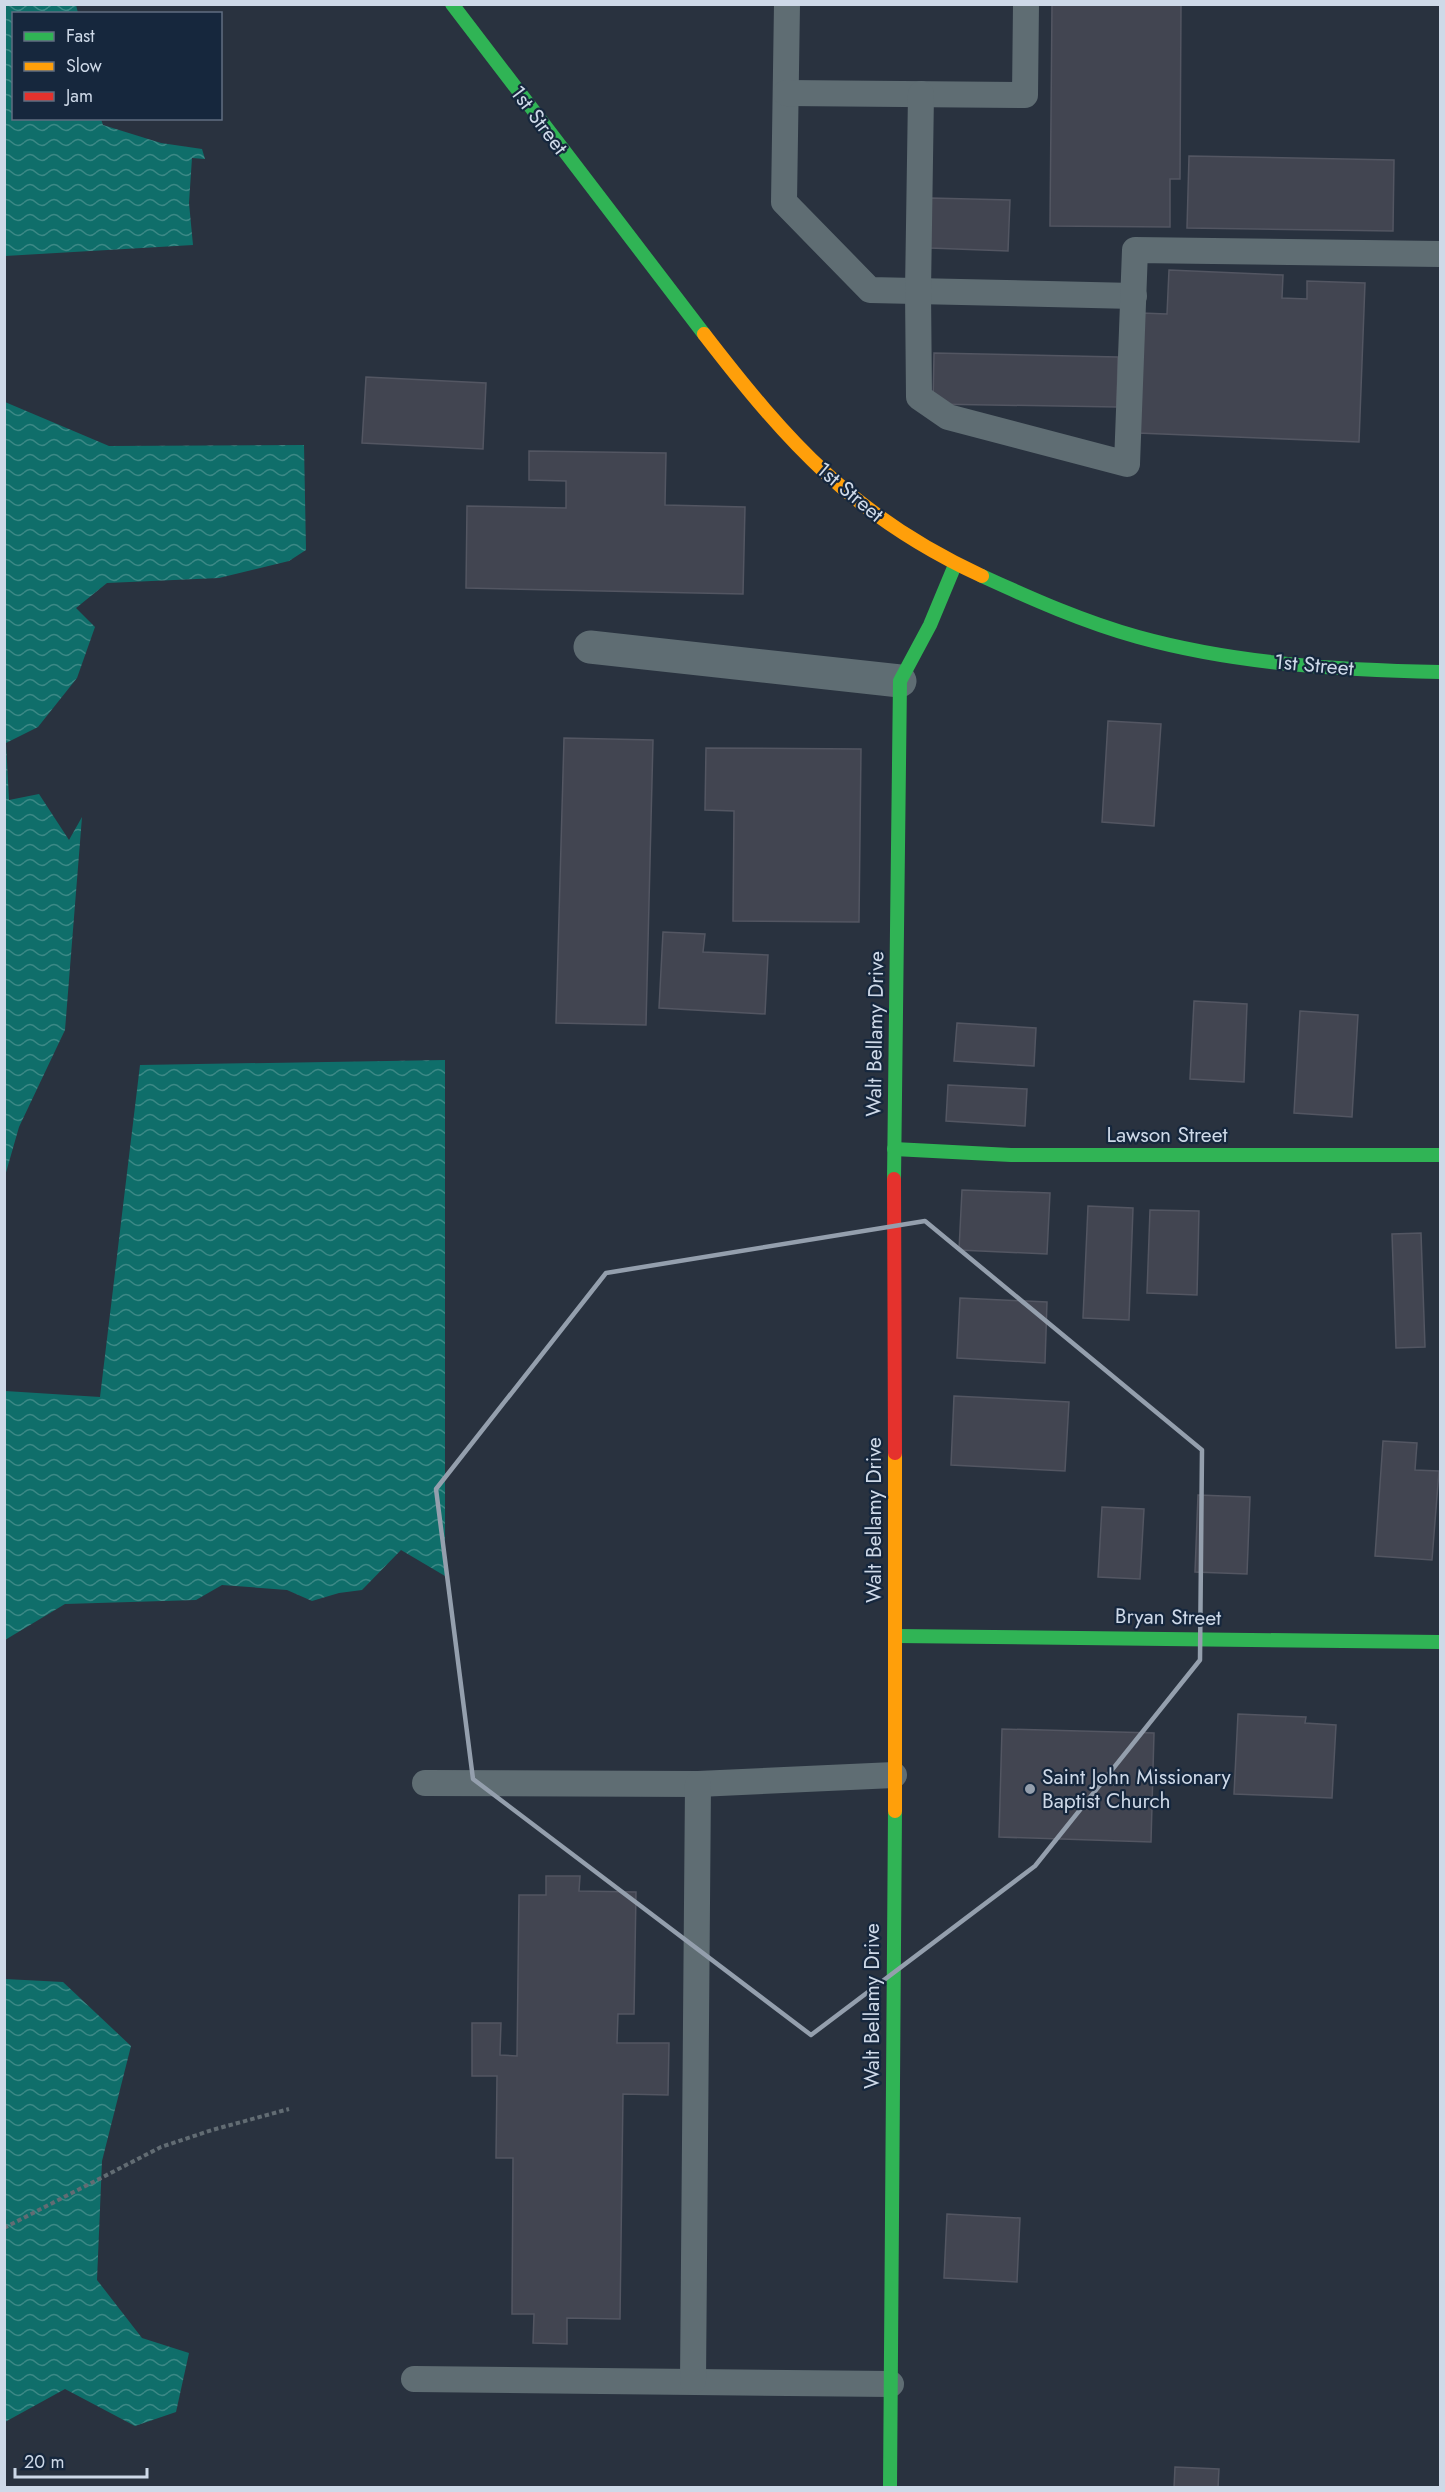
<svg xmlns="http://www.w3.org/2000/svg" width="1445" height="2492" viewBox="0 0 1445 2492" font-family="Jost,sans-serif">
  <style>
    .water { fill: url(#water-waves) }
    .building { fill: #424551; stroke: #535662; stroke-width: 1.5 }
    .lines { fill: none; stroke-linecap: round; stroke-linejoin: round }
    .path { stroke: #626c73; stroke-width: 4; stroke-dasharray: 4.5 3; stroke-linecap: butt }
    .lane { stroke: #5f6d73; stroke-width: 26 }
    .street { stroke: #5f6d73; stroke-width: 33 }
    .fast { stroke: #30b455; stroke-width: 14 }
    .slow { stroke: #ff9f0a; stroke-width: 14 }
    .jam { stroke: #e5322d; stroke-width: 14 }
    .marked { fill: none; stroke: #949fad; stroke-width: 4.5; stroke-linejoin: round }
    .poi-dot { fill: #949fad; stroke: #16273d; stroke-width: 2 }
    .labels { text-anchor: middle; stroke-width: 4.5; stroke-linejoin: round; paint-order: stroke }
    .street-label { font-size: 21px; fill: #ced9e8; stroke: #16273d }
    .poi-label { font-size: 21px; fill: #ced9e8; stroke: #16273d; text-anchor: start }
  </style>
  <defs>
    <pattern id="water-waves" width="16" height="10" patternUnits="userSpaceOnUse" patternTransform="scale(1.5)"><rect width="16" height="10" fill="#0f6e6a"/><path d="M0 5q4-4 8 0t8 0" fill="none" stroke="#3c8986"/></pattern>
  </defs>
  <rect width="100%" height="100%" fill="#29323f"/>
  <g class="water">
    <polygon points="5,4 76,5 78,13 14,14 14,118 101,119 103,125 161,143 202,149 205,159 192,158 189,203 193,245 5,256"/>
    <polygon points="5,402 109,446 304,445 306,550 289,561 219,578 107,583 76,608 95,627 77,678 38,727 6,743 9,800 39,794 69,840 82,817 65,1030 19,1127 5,1176"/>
    <polygon points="445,1060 445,1576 401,1550 362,1590 339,1593 312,1601 287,1590 222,1585 196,1600 65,1604 5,1640 5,1391 100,1397 140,1065"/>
    <polygon points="5,1979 63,1982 131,2046 102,2161 97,2280 142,2338 189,2353 176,2412 135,2426 65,2389 5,2422"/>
  </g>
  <g class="building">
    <polygon points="1052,4 1181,4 1180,179 1170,179 1170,227 1050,226"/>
    <polygon points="1189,156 1394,160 1393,231 1187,228"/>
    <polygon points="931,198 1010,200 1008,251 930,248"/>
    <polygon points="1169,270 1283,275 1282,298 1307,299 1307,281 1365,283 1359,442 1138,433 1142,313 1167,314"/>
    <polygon points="934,353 1118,357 1117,407 933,404"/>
    <polygon points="366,377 486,383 483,449 362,443"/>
    <polygon points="529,451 666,453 665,505 745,507 743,594 466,588 467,506 566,508 566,481 529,480"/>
    <polygon points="1108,721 1161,724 1154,826 1102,822"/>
    <polygon points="564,738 653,740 646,1025 556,1023"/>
    <polygon points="706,748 861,749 859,922 733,921 734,811 705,810"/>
    <polygon points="663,932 705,934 703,952 768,955 765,1014 659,1008"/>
    <polygon points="1194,1001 1247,1004 1244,1082 1190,1079"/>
    <polygon points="1300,1011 1358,1015 1352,1117 1294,1113"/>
    <polygon points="957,1023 1036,1028 1034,1066 954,1061"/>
    <polygon points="948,1085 1027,1089 1025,1126 946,1121"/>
    <polygon points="962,1190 1050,1193 1047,1254 959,1250"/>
    <polygon points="1088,1206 1133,1208 1129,1320 1083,1318"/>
    <polygon points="1150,1210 1199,1211 1197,1295 1147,1293"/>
    <polygon points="1421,1233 1425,1347 1396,1348 1392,1234"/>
    <polygon points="960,1298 1047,1302 1045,1363 957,1358"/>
    <polygon points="954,1396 1069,1402 1065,1471 951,1465"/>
    <polygon points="1383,1441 1417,1443 1415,1470 1439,1471 1432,1560 1375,1556"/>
    <polygon points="1198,1495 1250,1497 1247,1574 1195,1572"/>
    <polygon points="1102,1507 1144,1509 1140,1579 1098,1577"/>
    <polygon points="1238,1714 1306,1717 1305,1723 1336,1725 1332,1798 1234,1794"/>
    <polygon points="1002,1729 1154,1733 1151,1842 999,1837"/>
    <polygon points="546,1876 580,1876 579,1891 636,1892 634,2014 618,2014 617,2043 669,2043 668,2095 623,2094 620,2319 567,2318 567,2344 533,2343 534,2314 512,2314 513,2158 496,2158 497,2076 472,2076 472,2023 501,2023 500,2055 517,2056 519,1895 546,1895"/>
    <polygon points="947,2214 1020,2218 1017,2282 944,2278"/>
    <polygon points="1175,2467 1219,2469 1218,2488 1174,2488"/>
  </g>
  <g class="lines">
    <polyline class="path" points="4,2228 161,2147 212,2130 289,2109"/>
    <g class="lane">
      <polyline points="787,4 784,202 870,290 1134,296"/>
      <polyline points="786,93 1025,95 1026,4"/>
      <polyline points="921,94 918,291 919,397 948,417 1127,464 1135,250 1440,254"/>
      <polyline points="425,1783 698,1784 894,1775"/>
      <polyline points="414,2379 891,2384"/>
      <polyline points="693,2381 698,1784"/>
    </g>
    <polyline class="street" points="590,647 900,681"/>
    <g class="fast">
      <polyline points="452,4 704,334"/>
      <path d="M982 576C1032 599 1084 622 1138 637 1236 664 1339 670 1440 672"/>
      <polyline points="894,1149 1011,1155 1440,1155"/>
      <polyline points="894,1179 900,681 930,625 955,565"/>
      <polyline points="896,1636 1440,1642"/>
      <polyline points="890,2488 895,1811"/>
    </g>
    <g class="slow">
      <path d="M704 334C788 443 854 517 982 576"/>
      <polyline points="895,1811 895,1453"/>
    </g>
    <polyline class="jam" points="894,1179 895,1453"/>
  </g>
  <path class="marked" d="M925 1221 1202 1450 1200 1660 1035 1866 811 2035 473 1779 436 1489 606 1273Z"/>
  <circle class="poi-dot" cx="1030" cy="1789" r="6"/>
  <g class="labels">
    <g class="street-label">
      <text transform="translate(539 120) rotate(53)" y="7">1st Street</text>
      <text transform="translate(850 492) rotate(40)" y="7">1st Street</text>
      <text transform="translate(1314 665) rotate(5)" y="7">1st Street</text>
      <text transform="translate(875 1034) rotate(-89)" y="7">Walt Bellamy Drive</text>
      <text x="1167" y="1142">Lawson Street</text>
      <text transform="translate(874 1520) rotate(-90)" y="7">Walt Bellamy Drive</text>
      <text transform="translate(1168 1617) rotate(1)" y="7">Bryan Street</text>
      <text transform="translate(872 2006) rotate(-90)" y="7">Walt Bellamy Drive</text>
    </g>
    <g class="poi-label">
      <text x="1042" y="1784">Saint John Missionary<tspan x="1042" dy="24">Baptist Church</tspan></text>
    </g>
  </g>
  <rect width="1445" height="2492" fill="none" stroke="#ced9e8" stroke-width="12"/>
  <rect x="12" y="12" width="210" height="108" fill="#16273d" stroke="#606e81" stroke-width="1.5"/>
  <rect x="24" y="32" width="30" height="9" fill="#30b455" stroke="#606e81" stroke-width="1.5"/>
  <text x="66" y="42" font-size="18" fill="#ced9e8">Fast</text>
  <rect x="24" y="62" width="30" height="9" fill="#ff9f0a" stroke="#606e81" stroke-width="1.5"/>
  <text x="66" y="72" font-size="18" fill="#ced9e8">Slow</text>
  <rect x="24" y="92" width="30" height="9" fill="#e5322d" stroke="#606e81" stroke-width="1.5"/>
  <text x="66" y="102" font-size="18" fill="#ced9e8">Jam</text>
  <path d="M15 2468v9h132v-9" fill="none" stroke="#ced9e8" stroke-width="3"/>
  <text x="24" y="2468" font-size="18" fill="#ced9e8" stroke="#16273d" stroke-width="4.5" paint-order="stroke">20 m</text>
</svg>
